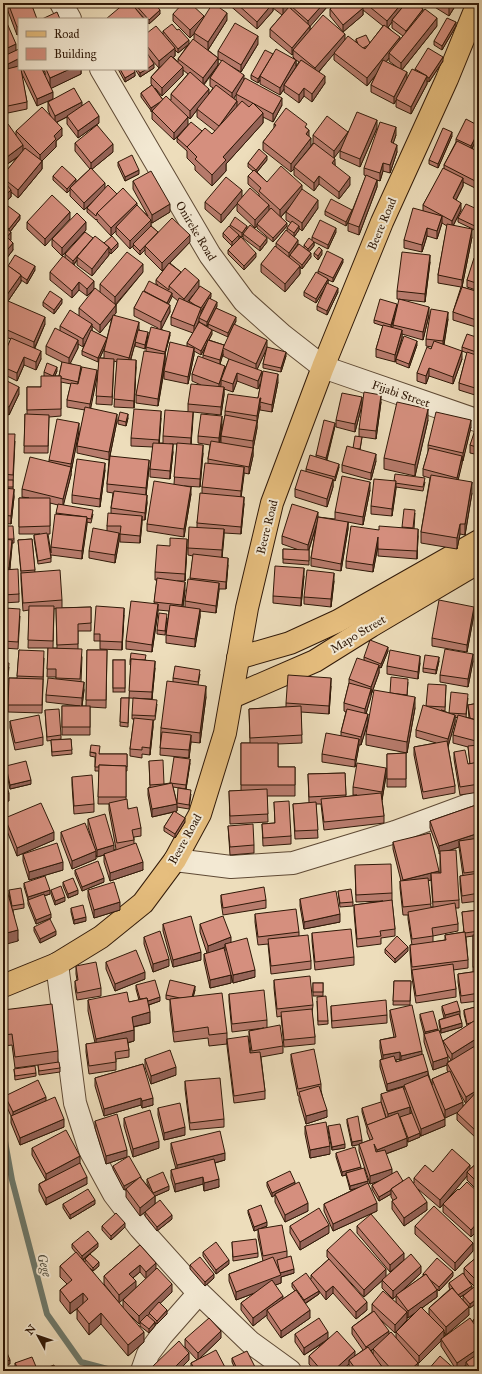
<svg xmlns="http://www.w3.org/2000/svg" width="482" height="1374" viewBox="0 0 482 1374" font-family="'IM FELL Great Primer',serif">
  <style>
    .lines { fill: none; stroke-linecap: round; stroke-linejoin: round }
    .stream { stroke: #6f7b6d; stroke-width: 6 }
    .minor-casing { stroke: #5f4a35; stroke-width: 24 }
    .major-casing { stroke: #301908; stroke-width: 24 }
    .minor { stroke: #f3e9d3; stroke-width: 22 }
    .major { stroke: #e6be7e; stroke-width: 22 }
    .wall { fill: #b77b6c; stroke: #301908; fill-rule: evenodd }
    .shaded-wall { fill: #956458; stroke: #301908 }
    .building { fill: #d58f7e; stroke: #301908 }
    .labels { text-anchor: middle; stroke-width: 4; stroke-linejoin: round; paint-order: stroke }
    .street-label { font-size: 12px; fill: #301908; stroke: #f3e9d3 }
    .water-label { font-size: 13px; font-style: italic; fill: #555243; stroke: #f3e9d3 }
  </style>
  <rect width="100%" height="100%" fill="#edddbb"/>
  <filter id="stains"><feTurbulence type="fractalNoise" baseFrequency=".005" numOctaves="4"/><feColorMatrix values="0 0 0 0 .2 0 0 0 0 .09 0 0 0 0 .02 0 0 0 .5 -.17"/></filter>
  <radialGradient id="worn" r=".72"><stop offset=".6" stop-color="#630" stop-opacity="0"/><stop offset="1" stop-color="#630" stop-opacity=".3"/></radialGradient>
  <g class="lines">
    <polyline class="stream" points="3,1130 12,1180 47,1314 81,1362 115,1371"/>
    <g class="minor-casing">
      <g id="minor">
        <polyline points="61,3 70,19"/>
        <polyline points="101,69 210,255 244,301 282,335 323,367 479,421"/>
        <polyline points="175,860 231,867 293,863 395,832 479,801"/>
        <polyline points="57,964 75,1103 90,1150 114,1194 140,1228 194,1288 250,1342 290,1371"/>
        <polyline points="142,1371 148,1354 162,1335 199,1293"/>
      </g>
    </g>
    <g class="major-casing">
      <g id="major">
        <polyline points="238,658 290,643 338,621 479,541"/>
        <polyline points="232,697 315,661 371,626 479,562"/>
        <polyline points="3,986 57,964 101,937 143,903 175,860 200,814 225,733 247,608 272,503 323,367 382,222 447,79 478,3"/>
      </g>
    </g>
    <use href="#minor" class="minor"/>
    <use href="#major" class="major"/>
  </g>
  <g class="wall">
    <polygon points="6,3 31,3 17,35 6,6"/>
    <polygon points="125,3 154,3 160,14 149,24 147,21 147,19 145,19 131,4"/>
    <polygon points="157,3 166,3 160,7"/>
    <path d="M227 3H294L289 8 291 9V6L327 3V7L310 26V30L356 42V39L370 43 383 26 363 10V15L343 32 330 16V9L360 4V3H415L437 26 402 70 407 79 415 70V69L443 61 429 82 427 81V84L411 114 396 107V100L394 104 371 92V85L376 75 367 86 334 60V53L319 72 325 83 312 102 304 96 299 103 284 92V89L280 95 260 84V80L258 83 251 79V75L273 54 295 59 293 57V54L292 55 270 37V29L282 15 273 8V11L257 29ZM392 22V28L403 36 400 40 388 27ZM389 58V61L398 68 386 62ZM296 60 299 62 296 66Z"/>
    <polygon points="433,3 457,3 449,16 433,6"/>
    <path d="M173 14 204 18 227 20 208 50 218 58V51L258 44 241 72 229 65 244 80 282 105 273 122 263 117V123L226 164V171L212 186 195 170V166L187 158V151L177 142V138L188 126 174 140 152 119V112L141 97V93L152 85 151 84V77L159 68 149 57 154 68 140 77 135 69H147V33L163 34V31L189 44 194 39V34L190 38 173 21ZM188 45 178 59V62L173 57 175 56V50L178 53ZM218 59 222 61 210 78V86L213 88 209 94 204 85 218 65ZM183 70 188 74 171 94V100H163L155 88 162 96 183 75ZM236 95V100L233 98ZM197 110V117L215 131 212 134 202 131 188 125 186 115 190 119Z"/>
    <polygon points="456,26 442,50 434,45 434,41"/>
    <polygon points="19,49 19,69 42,69 45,75 45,72 43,69 81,69 81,74 51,88 37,106 21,72 27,102 27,109 3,114 3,70 7,69 4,63 4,57"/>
    <polygon points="118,69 134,69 135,76 125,82"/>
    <polygon points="48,102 82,106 99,123 78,138 67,124 67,117 57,122 62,136 56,141 56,147 42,161 42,169 18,198 11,192 11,197 4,203 20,219 10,232 10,240 13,250 3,263 8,266 35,270 27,284 21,280 21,282 4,307 3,306 3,175 18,157 3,167 3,128 16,136 16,131 51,117 48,110"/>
    <polygon points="274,124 307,128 311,146 313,143 313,135 348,132 377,128 360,167 340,158 340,151 341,148 334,158 335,165 350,185 339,199 319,184 314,191 294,175 294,169 291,172 263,150 263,142 274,128"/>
    <polygon points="479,126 479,146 476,145 476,140 472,149 479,152 479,190 463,182 463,186 456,200 461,210 453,226 472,237 462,287 479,292 479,328 453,320 453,312 461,287 438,283 438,275 447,226 442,223 437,239 427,236 422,252 404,248 404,240 423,211 423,205 444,168 444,165 456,142 456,139"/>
    <polygon points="396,135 393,143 397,152 390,173 383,171 380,181 377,180 377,187 359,235 348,231 348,222 346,226 325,215 325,211 352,211 366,176 364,175 364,168"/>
    <polygon points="452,136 438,168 429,164 429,160"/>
    <path d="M75 143 113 152 92 169 105 189 117 194 137 206 148 216 133 189V181L170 212 152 223 151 222V226L158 232 190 242 170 263 199 287 211 297 210 298 217 306 216 308 236 321 228 337 208 328 212 334 209 340 224 345 267 348 286 356 281 372 263 368V364L267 348 257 369 262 376 278 382 272 412 260 410V406L257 423V428L253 449V456L249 474 244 473 241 496 244 504 241 534 224 533 222 557 228 565 226 589H219L216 613 200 611V617L195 647 166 643V635L169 611 158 610 152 652 126 649V641L154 604 157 580H155V572L187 547 185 581H177L185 590 183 607H185V601L190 580 193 556 188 555V548L197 528V523L202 493V487L208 463V459L210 445 198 443V436L222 424 220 443H221V436L225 415V411L258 398 261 383 258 389 237 381 233 392 224 389V395L221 415 193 412 191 444 203 453 200 487 184 486 191 494 184 537 147 531V524L174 484 177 444H169L173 452 170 479 150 477V469L153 447 131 446V438L161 418 159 443H163V436L188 411V404L201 385 192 381V374L203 357V355L206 345 201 355 194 351V355L188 384 164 379V372L158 406 136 403V395L146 351V347L158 328 134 316V308L144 291 158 285 156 284V280L166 267 162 271 145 254V250L140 255 133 248V245L130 249 116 234V231L111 236 97 221V219L96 220 87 212V208L92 203 84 210 70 196V190L67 193 53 180V176L76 182 90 169 75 151ZM194 294 189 301V303L187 302ZM172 296 178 301 171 317V325L193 333 187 343V346L164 369 165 362V354L170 335 161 329 170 312 168 304ZM206 305 201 314V311ZM199 321V322L207 326 209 321 208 324V327L198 324ZM223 354V356L229 359 225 369 220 364Z"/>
    <polygon points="267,160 257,172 267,182 302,190 318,208 302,231 299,228 299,230 294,237 298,244 291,254 304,248 304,245 312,240 312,237 336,232 328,249 314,242 314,246 309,252 311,257 302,269 300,267 300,274 285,292 261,272 261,264 276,247 276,243 287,231 287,228 291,223 286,220 286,212 291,206 281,217 287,226 273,242 257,228 257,226 255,228 237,211 237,204 221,223 205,209 205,202 259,196 259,194 248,184 248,176 253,171 248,167 248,163"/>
    <polygon points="118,162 139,174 125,181 118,166"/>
    <polygon points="479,199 479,232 458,222 458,218 475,208 475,205"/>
    <polygon points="70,212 45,246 27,229 27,222"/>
    <polygon points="230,225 247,228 267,242 260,251 243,238 243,236 242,237 239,236 239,239 256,257 244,270 228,254 228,250 232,246 223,237 223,233 230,226"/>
    <polygon points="86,230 62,256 52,246 52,239"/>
    <polygon points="93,238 104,243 118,247 111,254 109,252 109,255 92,276 77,265 77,260 74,265 94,289 87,296 79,290 72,298 50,280 50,272 65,258 65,254"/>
    <polygon points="479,245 479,291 467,287 467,280 477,259 477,252"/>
    <polygon points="314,253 322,254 318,260 314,256"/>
    <polygon points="343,262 333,282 328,280 328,283 316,303 304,296 304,292 318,274 318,271"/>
    <polygon points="430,262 425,302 397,299 397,291"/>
    <path d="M143 272 116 305V313L114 315 148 335 145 349 135 346V343L131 359 136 367 134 408 114 407 117 362 114 361 112 405 96 404 99 360 98 362 82 355V351L87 339 83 347 78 344V348L70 363 81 370 78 384 97 377 90 408 117 421 110 456 149 468 146 495 147 503 145 520H142L140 543 120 542V534H119V541L115 563 89 558V551L107 531V526L111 514V508L113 493 107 492V484L109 460 77 453V446L85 410 67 407V400L71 384 61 382V416L49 417 48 453H24L25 414 27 415V387H41L44 376V372L57 371 55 376H59L62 362 46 354V346L60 331V326L79 316V308L100 292V284ZM112 318 107 338 92 331V326L100 333ZM104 349V358H100Z"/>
    <polygon points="338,292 327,315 317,310 317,306"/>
    <polygon points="43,302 62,303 54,314 43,306"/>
    <polygon points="397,308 391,327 393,327 393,325 429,315 423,340 402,334 402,338 395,362 376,357 376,349 383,326 374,323 374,320"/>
    <polygon points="3,314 45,324 35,348 41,359 36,370 24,365 17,381 3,374 3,357 11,339 3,336"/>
    <polygon points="448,319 444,345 462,359 453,384 429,376 426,384 417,381 417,373 432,347 426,346 426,339"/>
    <polygon points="479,338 479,382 475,395 459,390 459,383 467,353 462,351 462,347"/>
    <polygon points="417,345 409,368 396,363 396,359"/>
    <polygon points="3,379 19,394 9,415 7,414 3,430"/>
    <polygon points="381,402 376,439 362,437 360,450 376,461 371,480 342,472 342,465 353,448 359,436 359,429"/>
    <polygon points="362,405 355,432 336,427 336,420"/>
    <polygon points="128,418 126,426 118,424 118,420"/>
    <polygon points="428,420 415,476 384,469 384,458"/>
    <polygon points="335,426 327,460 339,467 335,481 333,480 333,487 327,507 295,497 295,489 306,471 306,469 316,457 316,455"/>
    <polygon points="471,427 458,479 472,493 465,535 460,534 457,549 421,543 421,532 430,478 423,476 423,469 428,452 428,445"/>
    <polygon points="479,428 479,455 470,453 470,445"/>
    <path d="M79 431 71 472V475L63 505 93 514 91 523 87 522 82 559 51 555V562L38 564 34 539V535L40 534H19V498H29L22 497V489L49 462V460ZM50 503 58 505 51 547V553L48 534H50Z"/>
    <polygon points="3,434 15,441 13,484 13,489 14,497 11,524 3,523"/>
    <polygon points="479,461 479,476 477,475 477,467"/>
    <polygon points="105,470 100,507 72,503 72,495"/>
    <polygon points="394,481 425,482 423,491 396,487 392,516 371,514 371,506"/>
    <polygon points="479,489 479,516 476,516 476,508"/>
    <polygon points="370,490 363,525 348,522 348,529 341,571 311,566 311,558 316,527 309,550 309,565 283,563 283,549 299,550 282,544 282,536 318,517 335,519 335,512"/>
    <polygon points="415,513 414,529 418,536 417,559 378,556 378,546 373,572 346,568 346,561 379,530 402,528"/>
    <polygon points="5,526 14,539 14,543 12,543 10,569 19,594 19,602 3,603 3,539 6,539"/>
    <path d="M32 539 35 572 62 600V608L91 607V631H78V649L82 657 81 682 84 690 82 706H86L87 650H107L106 708 90 707V735H62V706H80L46 702V695L56 679V677H47L48 648H28L29 610 23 611 21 580V573L18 540ZM56 608 57 648H53L54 609Z"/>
    <polygon points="304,576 301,606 273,603 273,596"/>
    <polygon points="334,581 331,607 304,604 304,597"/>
    <polygon points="474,614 467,652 432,646 432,638"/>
    <polygon points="124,615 122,650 100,649 100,641 94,641 94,634"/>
    <polygon points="20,616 18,649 3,648 3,632"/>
    <polygon points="167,618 165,635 157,634 157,630"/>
    <polygon points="19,650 44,658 42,713 8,712 9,678 17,678"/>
    <polygon points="388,651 381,668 379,667 379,673 371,695 366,714 368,722 361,745 359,745 355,767 322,762 322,754 341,736 341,732 346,712 344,711 344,703 349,683 349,679 364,660 364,657"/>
    <rect x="113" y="660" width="12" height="32"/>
    <polygon points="146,660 155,668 152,699 129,698 131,665 130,665 130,661"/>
    <polygon points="439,661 436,674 423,672 423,668"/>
    <polygon points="473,661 468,687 440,682 440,675"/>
    <polygon points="3,663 9,667 7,687 3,687"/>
    <polygon points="420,663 418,679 387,674 387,666"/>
    <polygon points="479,673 479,686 477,685 477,677"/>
    <polygon points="200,674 198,685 206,697 200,743 191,742 189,758 160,755 161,728 173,682 173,678"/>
    <polygon points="408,682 407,696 415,708 407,753 366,745 366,734 390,693"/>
    <polygon points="446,685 445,711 441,710 449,713 468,698 466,717 469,718 468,705 479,703 479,736 477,745 479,745 479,792 460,795 454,759 454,752 468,764 470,764 468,747 453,743 453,735 458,718 455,717 455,722 448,746 455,786 455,793 423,799 414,755 414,747 436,743 416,737 416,730 426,706"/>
    <polygon points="331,686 329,714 301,712 302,743 278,744 278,767 295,767 295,796 267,796 268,822 230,824 229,791 241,791 241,743 250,743 249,709 286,707 286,703"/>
    <polygon points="121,698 129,698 128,727 120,726"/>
    <polygon points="157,704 155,720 153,720 153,727 150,755 142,754 142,758 130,756 130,749 134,719 132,719 132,715"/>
    <polygon points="45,710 61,735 61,739 47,741"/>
    <polygon points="10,721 43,737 43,745 15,750 10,728"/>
    <polygon points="3,735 4,740 4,747 3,748"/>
    <polygon points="71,739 72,754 52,756 51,740"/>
    <polygon points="90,752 99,754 127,754 127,771 126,771 126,800 128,809 141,828 141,836 134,837 134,843 143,870 110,881 104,862 104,855 97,857 96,855 96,859 72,869 61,840 61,832 92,840 88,827 88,819 114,850 116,849 109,810 109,804 98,804 99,771 95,771 95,757 90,756"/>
    <polygon points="406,753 406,787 387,787 387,754"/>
    <polygon points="149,761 164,784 170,783 190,763 186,789 173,787 177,803 191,794 189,809 177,807 177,811 175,812 185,822 175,838 164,831 164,827 174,812 152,817 148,795 148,788 150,787"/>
    <polygon points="6,766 31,784 10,789 6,770"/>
    <polygon points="345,773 346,797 357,795 353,795 353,787 386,776 382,800 384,816 384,823 324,830 321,804 316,804 318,838 295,839 293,804 309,803 308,774"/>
    <polygon points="72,777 94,804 94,812 74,814 72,785"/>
    <polygon points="274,802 291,836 291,844 263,846 262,824 275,823"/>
    <path d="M479 804V901L462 903 460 884V876H463L459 847 448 851 459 900V908H455L458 924V931L433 936V942L445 940V935L464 932 462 912 479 910V1001L461 1003 458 982V974L473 972V936L466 937 468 960V968L453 970 456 989V997L416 1003 412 978 410 953V945H412L408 919V915H403L400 888V881H401L393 849V842L439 873H440V854L430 828V821ZM431 880 433 907H431L428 881Z"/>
    <polygon points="5,818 54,840 17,856 5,826"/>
    <polygon points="228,826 254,845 254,853 230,855"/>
    <polygon points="23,854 63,870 29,880 23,861"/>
    <polygon points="355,865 392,893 392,901 395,929 395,936 381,938 381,944 357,947 354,912 354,905 383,901 356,902"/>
    <polygon points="75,870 104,882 82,891 75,874"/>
    <polygon points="63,882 78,894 68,898 63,886"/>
    <polygon points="24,883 50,894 44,896 51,918 36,924 28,904 28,900 24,887"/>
    <polygon points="9,890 24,904 24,908 13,910 18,941 9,894"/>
    <polygon points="51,890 65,901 55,905 51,894"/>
    <polygon points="88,890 120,910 94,918 88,897"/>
    <polygon points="338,891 353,902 353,906 340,907"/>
    <polygon points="221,895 266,900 266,908 223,915 221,902"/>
    <polygon points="300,899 340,922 304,929 300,906"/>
    <polygon points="71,908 86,921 74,924 71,912"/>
    <polygon points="255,914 299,932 299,936 311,961 311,969 271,974 268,944 258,945 255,922"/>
    <polygon points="163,924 201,960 173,967 163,931"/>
    <path d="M200 924 231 942 255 977 233 983 231 975V983L210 988 204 961V954L207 953 200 932ZM225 947V951H216Z"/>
    <polygon points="34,927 56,935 40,943 34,931"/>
    <polygon points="312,933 354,957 354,965 315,970 312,941"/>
    <polygon points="144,937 169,966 153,972 144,944"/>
    <polygon points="385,949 408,951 395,963 385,953"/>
    <polygon points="106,962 145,979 115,991 106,969"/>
    <polygon points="76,966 101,988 101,996 77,1000 75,988 75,981 77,980 76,974"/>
    <polygon points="274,980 313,1005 312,1013 315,1037 315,1044 284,1047 281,1016 277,1017 274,988"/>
    <polygon points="394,981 411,981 410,1005 393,1005"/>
    <rect x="313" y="983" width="10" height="13"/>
    <polygon points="136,985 160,1001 149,1005 150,1023 134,1027 134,1041 128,1043 129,1050 129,1057 116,1059 116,1070 89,1074 86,1052 86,1044 95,1043 88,1011 88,1000 129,1002 139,1000 136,989"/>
    <polygon points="195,990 193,997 227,1033 227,1044 209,1046 208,1038 174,1042 170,1010 170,1000 166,999 166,995"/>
    <polygon points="229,994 267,1020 267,1028 283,1046 283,1053 261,1057 265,1091 265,1099 234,1103 227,1046 227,1039 250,1053 251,1053 249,1038 249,1031 264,1028 232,1032 229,1001"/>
    <polygon points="317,1001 328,1021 328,1024 318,1025"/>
    <polygon points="331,1006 387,1015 387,1023 332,1028 331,1013"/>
    <polygon points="442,1006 460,1015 462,1027 441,1033 439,1024 439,1020 444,1018 442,1010"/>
    <path d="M479 1006V1135L476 1138 457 1120V1112L445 1118 440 1107 445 1126 421 1136 420 1134V1137L408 1142 407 1140V1146L386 1154 392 1174 403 1181 414 1183V1178L433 1172 470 1169 479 1161V1192L467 1180V1176L440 1208 418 1189 427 1210 404 1226 392 1209V1201L393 1200 391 1197V1194L379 1201 372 1189V1185L380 1180 370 1184 359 1151V1144L352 1146 347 1123V1119L362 1143 370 1140 367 1132V1129L362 1112V1108L386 1117 381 1102V1094L404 1090V1086L387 1091 380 1067V1060L382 1059 380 1048V1040L394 1037 390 1017V1010L422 1054 432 1085V1079L448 1072 447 1070V1065L433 1070 424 1042V1034L420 1018V1014L438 1030 443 1043V1041L467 1026 464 1014V1010ZM447 1054 451 1060 448 1062ZM400 1059V1061L396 1062V1060ZM458 1090 466 1104 463 1106ZM410 1107 412 1113H410Z"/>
    <polygon points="3,1010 58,1051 58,1062 60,1068 60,1072 39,1075 38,1065 15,1068 12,1045 4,1046 3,1034"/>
    <polygon points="291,1054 321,1084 321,1090 327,1117 306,1124 299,1100 299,1096 298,1096 291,1061"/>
    <polygon points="145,1059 176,1075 151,1084 145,1067"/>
    <polygon points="143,1064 153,1105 142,1108 141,1105 104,1116 95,1086 95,1078"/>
    <polygon points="14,1069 36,1073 36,1076 15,1080"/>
    <polygon points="185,1081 224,1119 224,1127 190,1130 185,1089"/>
    <polygon points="5,1096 46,1101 64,1127 20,1145 11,1123 11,1116 5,1103"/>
    <polygon points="158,1108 185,1135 164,1140 158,1115"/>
    <polygon points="124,1118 159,1148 133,1157 124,1126"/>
    <polygon points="95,1121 127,1157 106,1164 95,1128"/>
    <polygon points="305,1126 330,1154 310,1158 305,1134"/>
    <polygon points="328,1126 345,1148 332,1150 328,1130"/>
    <polygon points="171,1143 225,1160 215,1163 219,1187 204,1191 203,1184 175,1192 171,1178 171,1170 176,1169 171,1151"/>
    <polygon points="32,1148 80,1163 87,1184 46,1205 39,1191 39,1184 46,1180 32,1155"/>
    <polygon points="336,1153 361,1168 368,1184 377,1211 333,1231 324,1211 324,1204 361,1186 350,1190 346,1175 342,1176 336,1157"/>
    <polygon points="113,1166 141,1178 150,1189 147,1183 147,1179 169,1190 155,1196 155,1204 172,1219 157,1231 145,1216 145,1212 140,1216 126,1197 126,1189 127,1188 124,1190 113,1169"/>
    <polygon points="267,1182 295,1184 308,1211 285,1222 275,1202 275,1195 272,1197 267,1186"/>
    <polygon points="459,1190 479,1193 479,1239 476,1235 476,1232 471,1237 443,1212 443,1204"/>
    <polygon points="63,1204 95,1204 70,1219 63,1208"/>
    <polygon points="248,1210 267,1226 254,1231 248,1213"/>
    <polygon points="102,1226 125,1227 111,1240 102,1230"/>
    <polygon points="290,1226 329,1233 300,1250 290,1233"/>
    <polygon points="357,1226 404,1253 390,1272 357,1233"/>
    <polygon points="415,1226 473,1251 455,1271 415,1234"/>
    <polygon points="258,1229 287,1251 287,1257 294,1273 281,1277 281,1283 275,1285 283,1299 295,1291 292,1287 292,1283 311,1279 311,1275 329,1259 327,1257 327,1250 386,1277 364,1297 340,1271 367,1310 356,1319 333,1293 326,1300 319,1291 319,1294 305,1304 310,1318 281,1338 267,1318 267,1315 253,1326 241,1310 241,1303 255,1293 236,1300 229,1281 229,1274 263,1261 258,1237"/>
    <polygon points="232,1242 258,1253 258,1257 233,1261"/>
    <polygon points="72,1244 98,1247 83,1260 85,1262 85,1259 99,1266 93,1271 90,1268 144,1342 128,1356 101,1324 89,1335 77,1319 77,1309 78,1308 70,1314 60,1301 60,1290 67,1284 60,1277 60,1266 76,1253 72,1248"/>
    <polygon points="140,1245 156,1270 172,1292 160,1303 167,1314 157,1324 155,1323 155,1326 149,1333 140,1326 140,1322 139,1324 123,1308 123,1300 146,1279 140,1272 133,1278 119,1303 104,1284 104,1276"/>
    <polygon points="203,1252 229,1264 216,1274 203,1256"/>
    <path d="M479 1255V1283L475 1287 465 1277 472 1289 479 1293V1301L470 1308 463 1300V1295L460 1297 469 1315 446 1335 444 1332V1336L473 1322V1320L479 1315V1371H467L466 1370V1365L457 1371 441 1346V1341L419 1363H418V1370L417 1371H387L379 1363 385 1371H351L349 1368V1364L341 1371H315L309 1364V1356L325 1342 304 1355 295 1342V1334L328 1339 355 1356 363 1350 352 1334V1327L372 1312V1304L398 1305 396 1302V1296L393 1299 382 1288V1280L421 1273 401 1292 423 1276V1274L453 1276 439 1291 437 1289V1297L422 1308 429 1315V1308L450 1289 449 1287V1283L464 1275V1268ZM415 1313 396 1332V1338L389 1334 380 1319 395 1333 407 1320V1317L408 1318ZM373 1349V1354L371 1351Z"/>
    <polygon points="190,1265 214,1278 205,1286 190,1269"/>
    <polygon points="221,1338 200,1358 227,1371 191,1370 191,1363 197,1360 185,1347 185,1339"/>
    <polygon points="232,1358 255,1371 236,1371 232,1362"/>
    <polygon points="189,1360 178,1371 152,1371 152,1367"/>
    <polygon points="15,1363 37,1371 17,1371 15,1367"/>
  </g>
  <g class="shaded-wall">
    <polygon points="160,3 166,3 160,7"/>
    <polygon points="273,3 273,11 257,29 257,22"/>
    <polygon points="287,3 294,3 283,16 283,8"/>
    <polygon points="324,3 327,3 327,7 308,29 308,21"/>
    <polygon points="402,3 406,3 392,20 392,22 387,29 387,21"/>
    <polygon points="452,3 457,3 449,16 449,8"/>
    <polygon points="363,8 363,15 343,32 343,25"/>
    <polygon points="423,9 423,16 406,38 406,31"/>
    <polygon points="160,10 160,14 149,24 149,20"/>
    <polygon points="227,13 227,20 208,50 208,42"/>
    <polygon points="204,16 204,23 190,38 190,30"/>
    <polygon points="437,18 437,26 401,71 401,63"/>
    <polygon points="456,22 456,26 442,50 442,46"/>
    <polygon points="19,26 19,34 17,35 17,27"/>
    <polygon points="310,26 310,34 293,50 293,54 292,55 292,48"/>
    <polygon points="345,34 345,41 315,76 315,68"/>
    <polygon points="258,36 258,44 241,72 241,65"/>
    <polygon points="400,37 400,44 389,53 389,58 367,86 367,78"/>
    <polygon points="189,40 189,44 178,53 178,49"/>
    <polygon points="16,44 16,52 3,58 3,50"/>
    <polygon points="175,48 175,56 159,68 159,61"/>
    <polygon points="443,57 443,61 429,82 429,78"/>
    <polygon points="218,58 218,65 203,85 203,78"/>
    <polygon points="18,59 18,66 8,71 8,64"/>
    <polygon points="296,60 296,67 284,85 284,89 280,95 280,88"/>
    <polygon points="154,64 154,68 140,77 140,73"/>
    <polygon points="183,67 183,75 162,96 162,88"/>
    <polygon points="70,69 81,69 81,74 50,89 50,78"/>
    <polygon points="135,72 135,76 125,82 125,78"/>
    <polygon points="407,72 407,80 394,104 394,97"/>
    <polygon points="244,75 244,83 232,101 232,93"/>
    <polygon points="260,76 260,80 258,83 258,79"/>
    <polygon points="325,76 325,83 312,102 312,94"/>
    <polygon points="427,76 427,84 411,114 411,107"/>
    <polygon points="304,88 304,96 299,103 299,95"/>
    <polygon points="209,89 209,97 197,109 197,110 190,119 190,111"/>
    <polygon points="53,92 53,99 37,106 37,99"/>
    <polygon points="282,98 282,105 273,122 273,114"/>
    <polygon points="163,100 163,104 151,112 151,108"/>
    <polygon points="237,101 237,109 219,126"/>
    <polygon points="82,102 82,109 55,123 55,116"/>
    <polygon points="263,113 263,123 226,164 226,171 212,186 212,175 223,157"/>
    <polygon points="99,116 99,123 78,138 78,131"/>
    <polygon points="188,117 188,125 174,140 174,133"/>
    <polygon points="377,120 377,128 360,167 360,159"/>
    <polygon points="396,127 396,135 391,150 391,142"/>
    <polygon points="62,128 62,136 56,141 56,147 40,163 40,155 54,136"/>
    <polygon points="309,130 309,137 306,134"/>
    <polygon points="479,130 476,138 476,140 471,150 471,146"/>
    <polygon points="348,132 348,140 334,158 334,151"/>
    <polygon points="452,132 452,136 438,168 438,164"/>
    <polygon points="311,138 311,146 294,167 294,169 291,172 291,164"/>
    <polygon points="113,144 113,152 91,170 91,163"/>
    <polygon points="23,145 23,153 3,167 3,160"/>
    <polygon points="397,145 397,152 390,173 390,165"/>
    <polygon points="267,156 267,160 256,173 256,170"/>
    <polygon points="335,159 335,167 332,163"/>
    <polygon points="42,161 42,169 18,198 18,190"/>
    <polygon points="383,163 383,171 380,181 380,173"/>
    <polygon points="139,170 139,174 125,181 125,177"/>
    <polygon points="319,176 319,184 314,191 314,183"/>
    <polygon points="350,177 350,185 339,199 339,192"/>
    <polygon points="463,178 463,186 453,206 453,198"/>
    <polygon points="76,179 76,183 70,188 70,190 67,193 67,189"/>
    <polygon points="377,180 377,187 359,235 359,227"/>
    <polygon points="105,183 105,190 84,210 84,203"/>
    <polygon points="302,185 302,192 280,218 280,210"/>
    <polygon points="11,190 11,197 3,204 3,197"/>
    <polygon points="242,190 242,198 221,223 221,215"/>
    <polygon points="318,200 318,208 302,231 302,223"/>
    <polygon points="137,203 137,211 116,227 116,231 111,236 111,228"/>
    <polygon points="461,203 461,210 452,228 452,221"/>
    <polygon points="170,204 170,212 152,223 152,215"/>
    <polygon points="269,205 269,213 257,224 257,226 255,228 255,220"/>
    <polygon points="352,210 352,214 346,226 346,222"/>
    <polygon points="70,212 70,219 45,246 45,239"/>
    <polygon points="20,215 20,219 9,233 9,229"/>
    <polygon points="442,216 442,223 437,239 437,231"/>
    <polygon points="151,220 151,227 130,249 130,241"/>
    <polygon points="86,222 86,230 62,256 62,248"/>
    <polygon points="287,223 287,226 273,242 273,238"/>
    <polygon points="247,226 247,230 243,234 243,236 242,237 242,233"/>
    <polygon points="299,226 299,230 294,237 294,233"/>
    <polygon points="336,228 336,232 328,249 328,245"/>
    <polygon points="427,228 427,236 422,252 422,245"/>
    <polygon points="472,229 472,237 462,287 462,280"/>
    <polygon points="11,232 11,240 7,245 7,237"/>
    <polygon points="190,235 190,242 162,271 162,263"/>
    <polygon points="239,235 239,239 232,246 232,242"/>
    <polygon points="267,238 267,242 260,251 260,247"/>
    <polygon points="93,239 77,257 77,260 73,265 73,261"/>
    <polygon points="298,240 298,244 289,257 289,253"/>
    <polygon points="314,242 314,246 308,253 308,249"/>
    <polygon points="13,243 13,250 3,263 3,255"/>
    <polygon points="118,243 118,247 111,254 111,250"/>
    <polygon points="145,246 145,250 140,255 140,251"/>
    <polygon points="109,247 109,255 92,276 92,269"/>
    <polygon points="322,250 322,254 318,260 318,256"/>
    <polygon points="256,253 256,257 244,270 244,266"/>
    <polygon points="311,253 311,257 302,269 302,265"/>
    <polygon points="430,255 430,262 425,302 425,294"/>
    <polygon points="343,259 343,262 333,282 333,278"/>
    <polygon points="143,264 143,272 115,305 115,297"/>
    <polygon points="35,266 35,270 27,284 27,280"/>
    <polygon points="300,266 300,274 285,292 285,284"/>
    <polygon points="21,275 21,282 4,307 4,299"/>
    <polygon points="328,279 328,283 316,303 316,299"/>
    <polygon points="199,280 199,288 184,306 184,299"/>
    <polygon points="94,281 94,289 87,296 87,289"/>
    <polygon points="79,282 79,290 72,298 72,291"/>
    <polygon points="338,288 338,292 327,315 327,311"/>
    <polygon points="172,293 172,297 166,309 166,305"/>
    <polygon points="211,293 211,297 201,311 201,315 199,318 199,321 194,333 194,326 200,309"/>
    <polygon points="62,299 62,303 54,314 54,310"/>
    <polygon points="217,302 217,306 207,326 207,322"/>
    <polygon points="397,304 397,308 391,329 391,325"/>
    <polygon points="116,305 116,313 100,333 100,325"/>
    <polygon points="170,305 170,312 161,330 161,322"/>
    <polygon points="429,307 429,315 423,340 423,332"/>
    <polygon points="448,312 448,319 443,349 443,341"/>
    <polygon points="45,317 45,324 34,349 34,342"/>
    <polygon points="236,317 236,321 228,337 228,333"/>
    <polygon points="139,322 139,330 129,365 129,358"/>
    <polygon points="92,324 92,331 83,347 83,339"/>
    <polygon points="212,330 212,334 201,355 201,351"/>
    <polygon points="402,330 402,338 395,362 395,355"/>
    <polygon points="148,332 148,335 145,349 145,345"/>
    <polygon points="170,332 170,335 165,354 165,362 158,406 158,399 165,356 165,352"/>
    <polygon points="107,338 107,342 98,362 98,358"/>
    <polygon points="6,339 6,346 3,352 3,344"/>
    <polygon points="78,340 78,348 69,366 69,358"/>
    <polygon points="267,340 267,348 256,372 256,364"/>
    <polygon points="417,341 417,345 409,368 409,364"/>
    <polygon points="194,348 194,355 188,384 188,377"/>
    <polygon points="223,350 223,354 220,364 220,360"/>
    <polygon points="41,351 41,359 36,370 36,362"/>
    <polygon points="462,351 462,359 453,384 453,377"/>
    <polygon points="286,352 286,356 281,372 281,368"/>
    <polygon points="24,357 24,365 17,381 17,373"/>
    <polygon points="136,360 136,367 134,408 134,401"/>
    <polygon points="81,366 81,370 78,386 78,382"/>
    <polygon points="225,366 225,373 221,380 221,385 219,391 219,384"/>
    <polygon points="57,367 57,371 53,380 53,376"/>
    <polygon points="429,368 429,376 426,384 426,376"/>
    <polygon points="97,370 97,377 90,412 90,404"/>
    <polygon points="262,371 262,379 258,389 258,381"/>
    <polygon points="237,373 237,381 233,392 233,384"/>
    <polygon points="278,374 278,382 272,412 272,405"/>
    <polygon points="479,374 479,382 475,395 475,388"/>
    <polygon points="19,387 19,394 9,415 9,407"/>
    <polygon points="224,387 224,395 221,415 221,407"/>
    <polygon points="381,395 381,402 376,439 376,431"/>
    <polygon points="362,397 362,405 355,432 355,424"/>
    <polygon points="260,398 260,406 257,423 257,416"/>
    <polygon points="7,408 7,415 3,430 3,422"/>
    <polygon points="428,409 428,420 415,476 415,465"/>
    <polygon points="161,411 161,418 159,448 159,440"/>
    <polygon points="193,412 193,419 191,445 191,438"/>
    <polygon points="117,414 117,421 109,460 109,452"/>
    <polygon points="128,414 128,418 126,426 126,422"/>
    <polygon points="222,416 222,424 219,446 219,438"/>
    <polygon points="471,420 471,427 463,461 463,453"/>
    <polygon points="257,421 257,428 253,449 253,441"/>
    <polygon points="79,423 79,431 71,472 71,464"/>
    <polygon points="335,423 335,426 326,461 326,458"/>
    <polygon points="173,444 173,452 170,479 170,471"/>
    <polygon points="203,445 203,453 200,487 200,479"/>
    <polygon points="253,448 253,456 249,474 249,467"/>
    <polygon points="376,454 376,461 371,480 371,473"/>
    <polygon points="462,456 462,464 457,485 457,478"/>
    <polygon points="149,460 149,468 146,496 146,488"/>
    <polygon points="105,463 105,470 100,507 100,499"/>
    <polygon points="339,464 339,467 335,481 335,477"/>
    <polygon points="71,467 71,475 63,507 63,499"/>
    <polygon points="244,467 244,475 241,498 241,491"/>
    <polygon points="333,479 333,487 327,507 327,499"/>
    <polygon points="396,481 396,489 392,516 392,509"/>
    <polygon points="370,482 370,490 363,525 363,517"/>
    <polygon points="472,482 472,493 465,535 465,524"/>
    <polygon points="191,487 191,494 184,537 184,529"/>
    <polygon points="14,489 14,497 11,524 11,516"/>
    <polygon points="147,495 147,503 145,520 145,513"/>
    <polygon points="244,497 244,504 241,534 241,527"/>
    <polygon points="318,512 318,520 308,552 308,545"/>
    <polygon points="142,516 142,524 140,543 140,536"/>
    <polygon points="87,517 87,525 82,559 82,551"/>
    <polygon points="348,522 348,529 341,571 341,564"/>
    <polygon points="460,524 460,534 457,549 457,538"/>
    <polygon points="224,529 224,537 222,558 222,550"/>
    <polygon points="418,529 418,536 417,559 417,551"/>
    <polygon points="119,533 119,541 115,563 115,555"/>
    <polygon points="378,537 378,545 373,572 373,565"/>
    <polygon points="187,539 187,547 185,581 185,574"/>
    <polygon points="12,540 12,547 9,576 9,568"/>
    <polygon points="228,558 228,565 226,589 226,582"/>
    <polygon points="304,568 304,576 301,606 301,598"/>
    <polygon points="334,573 334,581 331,607 331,599"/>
    <polygon points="185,582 185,590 182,612 182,605"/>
    <polygon points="219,583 219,591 216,613 216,606"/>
    <polygon points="158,604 158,612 152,652 152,645"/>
    <polygon points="474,607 474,614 467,652 467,645"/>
    <polygon points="124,608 124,615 122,650 122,642"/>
    <polygon points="200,609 200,617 195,647 195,639"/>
    <polygon points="388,647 388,651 381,668 381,664"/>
    <polygon points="473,654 473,661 468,687 468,679"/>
    <polygon points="420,656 420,663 418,679 418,672"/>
    <polygon points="439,657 439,661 436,674 436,670"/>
    <polygon points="155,661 155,668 152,699 152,692"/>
    <polygon points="379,665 379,673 371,695 371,687"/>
    <polygon points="331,678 331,686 329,714 329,706"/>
    <polygon points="84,682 84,690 82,706 82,698"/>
    <polygon points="206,686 206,697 200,743 200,733"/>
    <polygon points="371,689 371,697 365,717 365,709"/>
    <polygon points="415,697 415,708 407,753 407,742"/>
    <polygon points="368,714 368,722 361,745 361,737"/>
    <polygon points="455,715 455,722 448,747 448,739"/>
    <polygon points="153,720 153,727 150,755 150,748"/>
    <polygon points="479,729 479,736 476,749 476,741"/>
    <polygon points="191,735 191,742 189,758 189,750"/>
    <polygon points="359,739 359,746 355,767 355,760"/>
    <polygon points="190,759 190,763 186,789 186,785"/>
    <polygon points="386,768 386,776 382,800 382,792"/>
    <polygon points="31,780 31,784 10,789 10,785"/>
    <polygon points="9,793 9,801 3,803 3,796"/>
    <polygon points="177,804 177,811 152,817 152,809"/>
    <polygon points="185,818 185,822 175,838 175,834"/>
    <polygon points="54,832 54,840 17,856 17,848"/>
    <polygon points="479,833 479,840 459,841 459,847 439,854 439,846"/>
    <polygon points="114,845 114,852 104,854 104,855 97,857 97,850"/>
    <polygon points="96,851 96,859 72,869 72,861"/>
    <polygon points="63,862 63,870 29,880 29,872"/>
    <polygon points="143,862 143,870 110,881 110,873"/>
    <polygon points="439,871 439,878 431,873 431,880 403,887 403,880"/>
    <polygon points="104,878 104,882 82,891 82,887"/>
    <polygon points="50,890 50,894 28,901 28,897"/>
    <polygon points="78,890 78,894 68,898 68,894"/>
    <polygon points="65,897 65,901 55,905 55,901"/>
    <polygon points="120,902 120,910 94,918 94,910"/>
    <polygon points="51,914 51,918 36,924 36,920"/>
    <polygon points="340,914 340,922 304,929 304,922"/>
    <polygon points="86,917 86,921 74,924 74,920"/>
    <polygon points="18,930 18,941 3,945 3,934"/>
    <polygon points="56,931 56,935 40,943 40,939"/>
    <polygon points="231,937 231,944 225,944 225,947 208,954 208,946"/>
    <polygon points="408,947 408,951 395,963 395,959"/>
    <polygon points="201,952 201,960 173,967 173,960"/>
    <polygon points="169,959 169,966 153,972 153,964"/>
    <polygon points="255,970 255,977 233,983 233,975"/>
    <polygon points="145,972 145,979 115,991 115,984"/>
    <polygon points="231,975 231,983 210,988 210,980"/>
    <polygon points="195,986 195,990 191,1005 191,1001"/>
    <polygon points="160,997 160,1001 142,1007 142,1003"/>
    <polygon points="460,1011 460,1015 445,1019 445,1015"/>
    <polygon points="150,1012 150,1023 132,1027 132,1017"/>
    <polygon points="462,1023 462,1027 441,1033 441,1029"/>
    <polygon points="438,1029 438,1033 425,1036 425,1032"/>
    <polygon points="134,1030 134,1041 96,1050 96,1039"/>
    <polygon points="479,1037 479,1045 475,1043 475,1047 452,1062 452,1054"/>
    <polygon points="422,1051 422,1059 401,1064 401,1056"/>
    <polygon points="400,1052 400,1059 383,1063 383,1055"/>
    <polygon points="448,1057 448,1064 447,1063 447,1065 433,1070 433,1062"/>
    <polygon points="176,1067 176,1075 151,1084 151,1076"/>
    <polygon points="428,1071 428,1079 387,1091 387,1084"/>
    <polygon points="479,1089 466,1104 466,1097"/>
    <polygon points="46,1097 46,1104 13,1120 13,1112"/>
    <polygon points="141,1098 141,1105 104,1116 104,1109"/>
    <polygon points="153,1098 153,1105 142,1108 142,1101"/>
    <polygon points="463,1102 463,1110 445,1118 445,1110"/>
    <polygon points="410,1107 410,1115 388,1122 388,1114"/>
    <polygon points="327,1110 327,1117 306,1124 306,1116"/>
    <polygon points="64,1119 64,1127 20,1145 20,1138"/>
    <polygon points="445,1119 445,1126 421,1136 421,1129"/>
    <polygon points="185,1127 185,1135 164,1140 164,1133"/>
    <polygon points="479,1128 479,1135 476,1138 476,1131"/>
    <polygon points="420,1133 420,1137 408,1142 408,1138"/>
    <polygon points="407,1138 407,1146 377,1157 377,1150"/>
    <polygon points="362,1140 362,1144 352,1146 352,1142"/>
    <polygon points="159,1141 159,1148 133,1157 133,1149"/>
    <polygon points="345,1144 345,1148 332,1150 332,1147"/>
    <polygon points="330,1146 330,1154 310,1158 310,1150"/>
    <polygon points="127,1150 127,1157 106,1164 106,1156"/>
    <polygon points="225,1153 225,1160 177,1173 177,1165"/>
    <polygon points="80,1156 80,1164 46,1181 46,1174"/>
    <polygon points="470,1165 470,1173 467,1172 467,1176 440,1208 440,1200"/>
    <polygon points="361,1167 361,1171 346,1173 346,1175 342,1176 342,1172"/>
    <polygon points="392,1169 392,1177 370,1184 370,1176"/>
    <polygon points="87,1177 87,1184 46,1205 46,1198"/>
    <polygon points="141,1177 141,1180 124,1190 124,1186"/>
    <polygon points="203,1177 203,1184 175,1192 175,1184"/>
    <polygon points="219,1179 219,1187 204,1191 204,1183"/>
    <polygon points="368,1181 368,1185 350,1190 350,1186"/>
    <polygon points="295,1182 295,1186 275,1194 275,1195 272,1197 272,1193"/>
    <polygon points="169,1186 169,1190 153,1197 153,1193"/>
    <polygon points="391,1190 391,1194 379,1201 379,1197"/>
    <polygon points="155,1196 155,1204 140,1216 140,1208"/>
    <polygon points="95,1200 95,1204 70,1219 70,1215"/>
    <polygon points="427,1202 427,1210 404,1226 404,1218"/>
    <polygon points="308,1203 308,1211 285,1222 285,1215"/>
    <polygon points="377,1203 377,1211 333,1231 333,1224"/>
    <polygon points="172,1215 172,1219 157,1231 157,1227"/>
    <polygon points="479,1221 479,1229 476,1227 476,1232 471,1237 471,1230"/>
    <polygon points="267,1222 267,1226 254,1231 254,1227"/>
    <polygon points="125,1223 125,1227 111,1240 111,1236"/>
    <polygon points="329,1225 329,1233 300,1250 300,1242"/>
    <polygon points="98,1243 98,1247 82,1260 82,1256"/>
    <polygon points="473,1243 473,1251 455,1271 455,1263"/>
    <polygon points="404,1253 404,1260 390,1272 390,1265"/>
    <polygon points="229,1260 229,1264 216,1274 216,1270"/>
    <polygon points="99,1262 99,1266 93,1271 93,1268"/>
    <polygon points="156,1263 156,1271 146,1280 146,1272"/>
    <polygon points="140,1265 140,1272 129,1281 129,1274"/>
    <polygon points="421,1266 421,1273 393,1299 393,1291"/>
    <polygon points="294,1269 294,1273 281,1277 281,1283 236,1300 236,1292 280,1273"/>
    <polygon points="386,1269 386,1277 364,1297 364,1290"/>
    <polygon points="453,1272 453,1276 439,1291 439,1287"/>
    <polygon points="214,1274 214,1278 205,1286 205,1282"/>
    <polygon points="479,1276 479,1283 475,1287 475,1279"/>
    <polygon points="136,1281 136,1288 119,1303 119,1295"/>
    <polygon points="172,1284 172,1292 139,1324 139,1316"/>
    <polygon points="333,1286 333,1293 326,1300 326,1292"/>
    <polygon points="472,1286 472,1290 457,1299 457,1295"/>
    <polygon points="437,1290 437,1297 408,1318 408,1311"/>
    <polygon points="319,1291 319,1294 304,1304 304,1300"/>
    <polygon points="83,1293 83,1304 70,1314 70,1303"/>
    <polygon points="283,1296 283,1303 267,1310 267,1315 253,1326 253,1318"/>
    <polygon points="479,1297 479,1301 470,1308 470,1304"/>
    <polygon points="367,1302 367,1310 356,1319 356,1312"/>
    <polygon points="469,1307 469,1315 446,1335 446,1327"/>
    <polygon points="167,1310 167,1314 157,1324 157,1321"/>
    <polygon points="310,1310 310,1318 281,1338 281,1331"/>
    <polygon points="407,1312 407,1320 395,1333 395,1325"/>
    <polygon points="101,1313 101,1324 89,1335 89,1324"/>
    <polygon points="155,1322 155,1326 149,1333 149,1329"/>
    <polygon points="444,1330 444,1338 441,1339 441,1341 419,1363 419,1356"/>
    <polygon points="221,1331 221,1338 198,1360 198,1353"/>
    <polygon points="389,1331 389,1338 366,1354 366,1347"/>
    <polygon points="144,1332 144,1342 128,1356 128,1345"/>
    <polygon points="328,1332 328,1339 304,1355 304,1348"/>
    <polygon points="479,1348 479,1356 466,1362 466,1365 457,1371 457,1363"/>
    <polygon points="355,1351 355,1359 349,1360 349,1364 341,1371 333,1371"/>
    <polygon points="189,1353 189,1360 178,1371 171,1371"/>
    <polygon points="10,1360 10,1364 3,1366 3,1362"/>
    <polygon points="418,1363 418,1370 417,1371 409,1371"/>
    <polygon points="255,1367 255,1371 247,1371"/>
  </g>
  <g class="building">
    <polygon points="8,3 31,3 37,19 19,19 19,26 17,27"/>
    <polygon points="125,3 131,3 144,19 106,19"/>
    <polygon points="134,3 154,3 160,10 149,20"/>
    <polygon points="183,3 190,3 204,16 190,30 173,14"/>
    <polygon points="213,3 227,13 208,42 194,33"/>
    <polygon points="236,3 273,3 257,22"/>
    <polygon points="277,3 287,3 283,8"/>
    <polygon points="294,3 324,3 308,21 291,6"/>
    <polygon points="337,3 360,3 363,8 343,25 330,9"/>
    <polygon points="365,3 402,3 387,21"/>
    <polygon points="406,3 415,3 423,9 406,31 392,20"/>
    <polygon points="441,3 452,3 449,8"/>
    <polygon points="289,7 310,26 292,48 270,29"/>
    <polygon points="425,9 437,18 401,63 389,53"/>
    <polygon points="57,12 60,19 42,19"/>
    <polygon points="3,14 16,44 3,50"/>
    <polygon points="323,15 345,34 315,68 293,50"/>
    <polygon points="447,18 456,22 442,46 434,41"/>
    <polygon points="235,23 258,36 241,65 218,51"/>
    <polygon points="172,24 177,30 179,29 189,40 178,49 163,31"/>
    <polygon points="384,25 400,37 367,78 334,53 348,36 365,49"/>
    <polygon points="156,26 175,48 159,61 147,46 147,33"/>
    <polygon points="366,35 370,43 367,46 363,48 358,44 356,39"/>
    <polygon points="193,39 218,58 203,78 178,59"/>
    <polygon points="428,48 443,57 429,78 427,77 427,76 415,69"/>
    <polygon points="19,49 19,60 18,59 8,64 4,56"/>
    <polygon points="276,49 296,60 280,88 260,76"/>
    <polygon points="265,50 273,54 258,79 251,75"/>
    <polygon points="147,53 154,64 147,69"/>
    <polygon points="171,56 183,67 162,88 151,77"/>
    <polygon points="222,60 244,75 232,93 210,78"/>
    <polygon points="301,60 325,76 312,94 304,88 299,95 284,85"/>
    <polygon points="383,60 407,72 394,97 371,85"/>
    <polygon points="19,66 19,69 21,69 27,102 3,107 3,70"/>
    <polygon points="23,69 42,69 53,92 37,99"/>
    <polygon points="46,69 70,69 50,78"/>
    <polygon points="120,69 134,69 135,72 125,78"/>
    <polygon points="137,69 147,69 140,73"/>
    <polygon points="412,69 427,76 411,107 396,99"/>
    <polygon points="190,72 209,89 190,111 171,94"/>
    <polygon points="245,78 282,98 273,114 236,94"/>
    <polygon points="152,85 163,100 151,108 141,93"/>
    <polygon points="216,85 237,101 219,126 197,109"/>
    <polygon points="74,88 82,102 55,116 48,102"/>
    <polygon points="166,96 188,117 174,133 152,111"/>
    <polygon points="89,101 99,116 78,131 67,116"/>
    <polygon points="242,101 249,107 253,103 263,113 223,157 226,160 212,175 195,159 197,157 187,147 205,128 212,134"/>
    <polygon points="42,107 62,128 54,136 56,139 40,155 16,131"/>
    <polygon points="286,108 307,124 305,127 309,130 306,134 311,138 291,164 263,142 276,125 274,124"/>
    <polygon points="357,112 377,120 360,159 340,151"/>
    <polygon points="327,116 348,132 334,151 313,135"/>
    <polygon points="466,119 479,126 479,130 471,146 456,139"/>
    <polygon points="191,122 202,131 187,147 177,138"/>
    <polygon points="380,122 396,127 391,142 397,145 390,165 383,163 380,173 364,168"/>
    <polygon points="8,124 23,145 3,160 3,128"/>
    <polygon points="97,125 113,144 91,163 75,143"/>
    <polygon points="443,128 452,132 438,164 429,160"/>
    <polygon points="479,131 479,139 476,138"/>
    <polygon points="457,141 479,152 479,183 444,165"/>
    <polygon points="314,143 335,159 332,163 350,177 339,192 319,176 314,183 294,167"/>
    <polygon points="25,148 42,161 18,190 3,178 3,175"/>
    <polygon points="259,149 267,156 256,170 248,163"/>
    <polygon points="132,155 139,170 125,177 118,162"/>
    <polygon points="62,166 76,179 67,189 53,176"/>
    <polygon points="281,166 302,185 280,210 259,191 261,188 248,176 254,170 267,182"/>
    <polygon points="91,168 105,183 84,203 70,188"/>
    <polygon points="443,168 463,178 453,198 461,203 452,221 423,205"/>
    <polygon points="151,171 170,204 152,215 133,181"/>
    <polygon points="366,175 377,180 359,227 348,223"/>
    <polygon points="226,177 242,190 221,215 205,202"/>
    <polygon points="3,180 11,190 3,197"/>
    <polygon points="108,185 117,194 97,213 96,216 87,208"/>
    <polygon points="123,188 137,203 111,228 97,213"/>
    <polygon points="250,188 269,205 255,220 237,203"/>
    <polygon points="302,189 318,200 302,223 286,212"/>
    <polygon points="52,195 70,212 45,239 27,222"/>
    <polygon points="331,199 352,210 346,222 325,211"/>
    <polygon points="479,199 479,207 475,205"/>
    <polygon points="4,203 20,215 9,229 3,225 3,204"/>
    <polygon points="466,204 479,210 479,228 458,218"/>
    <polygon points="137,205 151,220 130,241 116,227"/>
    <polygon points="271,208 287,223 273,238 257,224"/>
    <polygon points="413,208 442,216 437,231 427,228 422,245 404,240"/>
    <polygon points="77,213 86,222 62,248 52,239"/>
    <polygon points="235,217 247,226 242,233 230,225"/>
    <polygon points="172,218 190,235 162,263 145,246"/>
    <polygon points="320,220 336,228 328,245 312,237"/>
    <polygon points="292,221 299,226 294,233 287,228"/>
    <polygon points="447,224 472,229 462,280 438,275"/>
    <polygon points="250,225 267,238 260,247 243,234"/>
    <polygon points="3,226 11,232 7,237 13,243 3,255"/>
    <polygon points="151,226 158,232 140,251 133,244"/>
    <polygon points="229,226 239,235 232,242 223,233"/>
    <polygon points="286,230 298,240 289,253 276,243"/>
    <polygon points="85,232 93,238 73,261 65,254"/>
    <polygon points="95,236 109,247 92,269 77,257"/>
    <polygon points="112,236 118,243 111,250 109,247 104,243"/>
    <polygon points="241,237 256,253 244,266 228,250"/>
    <polygon points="309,238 314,242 308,249 304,245"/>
    <polygon points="299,244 311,253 302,265 290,255"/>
    <polygon points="275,246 300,266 285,284 261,264"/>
    <polygon points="479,246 479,253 477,252"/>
    <polygon points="319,247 322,250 318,256 314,253"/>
    <polygon points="327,251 343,259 333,278 318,271"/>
    <polygon points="127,252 143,264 115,297 100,284"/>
    <polygon points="402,252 430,255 425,294 397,291"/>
    <polygon points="15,255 35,266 27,280 21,276 21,275 8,266"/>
    <polygon points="63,256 94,281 87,289 79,282 72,291 50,272"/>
    <polygon points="474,258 479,260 479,284 467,280"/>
    <polygon points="3,262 21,275 4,299 3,298"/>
    <polygon points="169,263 181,272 169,286 169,290 156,280"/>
    <polygon points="185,268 199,280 184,299 169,286"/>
    <polygon points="316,272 328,279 316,299 304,292"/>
    <polygon points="149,281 172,293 167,303 144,291"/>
    <polygon points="327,283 338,288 327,311 317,306"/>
    <polygon points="200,286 211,293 201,308 195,305 189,301"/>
    <polygon points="462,287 479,292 479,321 453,312"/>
    <polygon points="95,288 116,305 100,325 79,308"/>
    <polygon points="50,291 62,299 54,310 43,302"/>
    <polygon points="143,291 170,305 161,322 134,308"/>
    <polygon points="179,298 201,308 194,326 171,317"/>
    <polygon points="209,298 217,302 207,322 199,318"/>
    <polygon points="380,299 397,304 391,325 374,320"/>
    <polygon points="399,299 429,307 423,332 393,325"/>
    <polygon points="8,301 45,317 34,342 3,328 3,314"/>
    <polygon points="216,308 236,317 228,333 208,324"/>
    <polygon points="431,309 448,312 443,341 426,339"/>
    <polygon points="70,310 92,324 83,339 60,326"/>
    <polygon points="113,315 139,322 129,358 104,351"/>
    <polygon points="199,322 212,330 201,351 187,343"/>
    <polygon points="234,324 267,340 256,364 223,348"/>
    <polygon points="383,325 402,330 395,355 376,349"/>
    <polygon points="151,327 170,332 165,352 146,347"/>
    <polygon points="55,328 78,340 69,358 46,346"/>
    <polygon points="91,330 107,338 98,358 82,351"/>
    <polygon points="138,330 148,332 145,345 135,342"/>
    <polygon points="467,334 479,338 479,353 462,347"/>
    <polygon points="404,336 417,341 409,364 396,359"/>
    <polygon points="3,337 6,339 3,344"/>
    <polygon points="11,338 41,351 36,362 24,357 17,373 3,367 3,357"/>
    <polygon points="208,340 224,345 220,360 203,355"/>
    <polygon points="434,341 462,351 453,377 429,368 426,376 417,373 427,347 431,349"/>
    <polygon points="170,342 194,348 188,377 164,371"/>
    <polygon points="267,347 286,352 281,368 263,364"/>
    <polygon points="144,351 165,354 158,399 136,395"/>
    <polygon points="467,352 479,356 479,374 475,388 459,383"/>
    <polygon points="198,356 225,366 219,384 192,374"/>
    <polygon points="99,358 114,359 112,397 96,396"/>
    <polygon points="117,359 136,360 134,401 114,399"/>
    <polygon points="229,359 262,371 258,381 237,373 233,384 221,380"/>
    <polygon points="62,362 81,366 78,382 61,378 61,376 59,376"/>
    <polygon points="47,363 57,367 53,376 44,372"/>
    <polygon points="82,367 97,370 90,404 67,400 71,383 78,384"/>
    <polygon points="263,371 278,374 272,405 260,402 261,398 260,398 257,416 225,411 228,394 258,398"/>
    <polygon points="41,376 61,376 61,409 27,410 27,387 41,387"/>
    <polygon points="3,379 19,387 9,407 3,405"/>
    <polygon points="191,384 224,387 221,407 188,404"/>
    <polygon points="364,392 381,395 376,431 359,429"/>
    <polygon points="342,393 362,397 355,424 336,420"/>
    <polygon points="397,402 428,409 415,465 384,458"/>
    <polygon points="3,407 7,408 3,422"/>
    <polygon points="85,407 117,414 109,452 77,446"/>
    <polygon points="134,409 161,411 159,440 131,438"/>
    <polygon points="165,410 193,412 191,438 163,436"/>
    <polygon points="120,412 128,414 126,422 118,420"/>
    <polygon points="436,412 471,420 463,453 428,445"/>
    <polygon points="25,414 49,415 48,446 24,446"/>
    <polygon points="201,414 222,416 219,438 198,436"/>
    <polygon points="225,415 257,421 253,441 221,436"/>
    <polygon points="57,419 79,423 71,464 49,460"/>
    <polygon points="324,420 335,423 326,458 316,455"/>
    <polygon points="476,427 479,428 479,448 470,445"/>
    <polygon points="3,434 15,434 13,475 3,474"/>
    <polygon points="355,436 362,437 360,449 353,448"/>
    <polygon points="211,441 253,448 249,467 208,459"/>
    <polygon points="153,443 173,444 170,471 150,469"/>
    <polygon points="177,443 203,445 200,479 174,477"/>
    <polygon points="347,446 376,454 371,473 342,465"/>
    <polygon points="429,448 462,456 457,478 423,469"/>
    <polygon points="310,455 339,464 335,477 306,469"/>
    <polygon points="110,456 149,460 146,488 107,484"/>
    <polygon points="30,457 71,467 63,499 22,489"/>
    <polygon points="77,459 105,463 100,499 72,495"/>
    <polygon points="479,461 479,468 477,467"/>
    <polygon points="205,463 244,467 241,491 202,487"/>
    <polygon points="301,470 333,479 327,499 295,489"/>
    <polygon points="395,474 425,478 423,487 395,483 396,481 394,481"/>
    <polygon points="431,475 472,482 465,524 460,524 457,538 421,532"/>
    <polygon points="342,476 370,482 363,517 335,512"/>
    <polygon points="374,479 396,481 392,509 371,506"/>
    <rect x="3" y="480" width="10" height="7"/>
    <polygon points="154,481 191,487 184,529 147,524"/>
    <polygon points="3,488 14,489 11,516 3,515"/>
    <polygon points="479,489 479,508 476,508"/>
    <polygon points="114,491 147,495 145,513 111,508"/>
    <polygon points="200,493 244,497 241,527 197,523"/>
    <polygon points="19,498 50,498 50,526 19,527"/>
    <polygon points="58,504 93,510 91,519 86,518 87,517 56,513"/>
    <polygon points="292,504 318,512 308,545 282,536"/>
    <polygon points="404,509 415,510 413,528 402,527"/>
    <polygon points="108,513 142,516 140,536 120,534 121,526 107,526"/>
    <polygon points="55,514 87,517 82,551 51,547"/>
    <polygon points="318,517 348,522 341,564 311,558"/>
    <polygon points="5,526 13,526 14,539 6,539"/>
    <polygon points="351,526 379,530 379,526 418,529 417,551 378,549 378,537 373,565 346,561"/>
    <polygon points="189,527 224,529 222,550 188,548"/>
    <polygon points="93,528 119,533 115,555 89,551"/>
    <polygon points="47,533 51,558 38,561 34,535"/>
    <polygon points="170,538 187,539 185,574 155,572 157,545 170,546"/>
    <polygon points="3,539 12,540 9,568 3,568"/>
    <polygon points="32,539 35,570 21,571 18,540"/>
    <polygon points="283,549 309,550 309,561 283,559"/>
    <polygon points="193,554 228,558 226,582 190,578"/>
    <polygon points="275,566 304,568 301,598 273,596"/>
    <polygon points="18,569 19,594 3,595 3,570"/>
    <polygon points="60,570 62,600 23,603 21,573"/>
    <polygon points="307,570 334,573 331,599 304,597"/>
    <polygon points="157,578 185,582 182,605 154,602"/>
    <polygon points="188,579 219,583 216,606 185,601"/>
    <polygon points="439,600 474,607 467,645 432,638"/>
    <polygon points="131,601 158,604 152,645 126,641"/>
    <polygon points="170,605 200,609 195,639 166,635"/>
    <polygon points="29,606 54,606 53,641 28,640"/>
    <polygon points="96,606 124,608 122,642 100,641 100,634 94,634"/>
    <polygon points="91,607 91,623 78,624 78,644 57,645 56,608"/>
    <polygon points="5,608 20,609 18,642 3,641 3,618 4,618"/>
    <polygon points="159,613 167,614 165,631 157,630"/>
    <polygon points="370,640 388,647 381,664 364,657"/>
    <polygon points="48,648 82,649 80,679 56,678 56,669 47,669"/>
    <polygon points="445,649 473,654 468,679 440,675"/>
    <polygon points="19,650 44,651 43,677 17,676"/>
    <polygon points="87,650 107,650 106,700 86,700"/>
    <polygon points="390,650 420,656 418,672 387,666"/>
    <polygon points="131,653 146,655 145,660 131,659 131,661 130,661"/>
    <polygon points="425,655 439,657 436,670 423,668"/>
    <polygon points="357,658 379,665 371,687 349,679"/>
    <polygon points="131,659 155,661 152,692 129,691"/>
    <rect x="113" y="660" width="12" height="28"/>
    <polygon points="3,663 9,663 7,684 3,683"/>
    <polygon points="175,666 200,670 198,682 173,678"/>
    <polygon points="479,673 479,678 477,677"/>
    <polygon points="288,675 331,678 329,706 286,703"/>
    <polygon points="391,677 408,679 407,695 390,693"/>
    <polygon points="9,678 43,679 42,705 8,705"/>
    <polygon points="48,678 84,682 82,698 46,695"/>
    <polygon points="167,681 206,686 200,733 161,728"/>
    <polygon points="349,683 371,689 365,709 344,703"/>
    <polygon points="428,684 446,685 445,707 426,706"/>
    <polygon points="374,690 415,697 407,742 366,734"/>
    <polygon points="451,692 468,694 466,714 449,713"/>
    <polygon points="121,698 129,698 128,723 120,722"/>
    <polygon points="133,698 157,700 155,716 132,715"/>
    <polygon points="479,703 479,721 470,718 468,705"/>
    <polygon points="423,705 455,715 448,739 416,730"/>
    <rect x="62" y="706" width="28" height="21"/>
    <polygon points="301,706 302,735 250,738 249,709"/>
    <polygon points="59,709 61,735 47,737 45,710"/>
    <polygon points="347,709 368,714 361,737 341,732"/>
    <polygon points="39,715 43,737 15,743 10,721"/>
    <polygon points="458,715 479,721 479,729 476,741 453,735"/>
    <polygon points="134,718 153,720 150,748 142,747 142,750 130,749"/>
    <polygon points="162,732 191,735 189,750 160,748"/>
    <polygon points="326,733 359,739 355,760 322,754"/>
    <polygon points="71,739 72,750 52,752 51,740"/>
    <polygon points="447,741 455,786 423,792 414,747"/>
    <polygon points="241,743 278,743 278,767 295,767 295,785 241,785"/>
    <polygon points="91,745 100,746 99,754 127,754 127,767 126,767 126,766 99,765 99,767 95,767 96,753 90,752"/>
    <polygon points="479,745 479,762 470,764 468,746"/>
    <polygon points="465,750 468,764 479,762 479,784 460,787 454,752"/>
    <polygon points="406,753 406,779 387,779 387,754"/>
    <polygon points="174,757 190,759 186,785 170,783"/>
    <polygon points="163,760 164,784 150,785 149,761"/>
    <polygon points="26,761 31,780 10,785 6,766"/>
    <polygon points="357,763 386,768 382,792 353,787"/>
    <polygon points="99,765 126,766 126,797 98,797"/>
    <polygon points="345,773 346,795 309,797 308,774"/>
    <polygon points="92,775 94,804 74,806 72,777"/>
    <polygon points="3,777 9,793 3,796"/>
    <polygon points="172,783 177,804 152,809 148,788"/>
    <polygon points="178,788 191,790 189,805 177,803"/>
    <polygon points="267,789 268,814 230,816 229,791"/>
    <polygon points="381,793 384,816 324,822 321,799"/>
    <polygon points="127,799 128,809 137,807 141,828 132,830 134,840 117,843 109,803"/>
    <polygon points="289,801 291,836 263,838 262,824 275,823 274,802"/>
    <polygon points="316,802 318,830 295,831 293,804"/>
    <polygon points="41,803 54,832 17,848 5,818"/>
    <polygon points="479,804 479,833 439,846 430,821"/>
    <polygon points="174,811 185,818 175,834 164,827"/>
    <polygon points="105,814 114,845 97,850 88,819"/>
    <polygon points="85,823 96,851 72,861 61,832"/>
    <polygon points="253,824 254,845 230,847 228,826"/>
    <polygon points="430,833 439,871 403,880 393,842"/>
    <polygon points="479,838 479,871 464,873 459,841"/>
    <polygon points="57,843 63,862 29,872 23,854"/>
    <polygon points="136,843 143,862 110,873 104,854"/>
    <polygon points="456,850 459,900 433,902 431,873 441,873 440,851"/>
    <polygon points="98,861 104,878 82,887 75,870"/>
    <polygon points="391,864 392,893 356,895 355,865"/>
    <polygon points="479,873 479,893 462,896 460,876"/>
    <polygon points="3,876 18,930 3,934"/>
    <polygon points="45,876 50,890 28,897 24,883"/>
    <polygon points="73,878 78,890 68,894 63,882"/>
    <polygon points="428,878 431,904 403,907 400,881"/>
    <polygon points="114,882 120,902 94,910 88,890"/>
    <polygon points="61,886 65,897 55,901 51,890"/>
    <polygon points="264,887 266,900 223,908 221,895"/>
    <polygon points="21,888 24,904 12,906 9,890"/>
    <polygon points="351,889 353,902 340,903 338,891"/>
    <polygon points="336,891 340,914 304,922 300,899"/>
    <polygon points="44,894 51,914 36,920 28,900"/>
    <polygon points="392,900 395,929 380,931 381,936 357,939 354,905"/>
    <polygon points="455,903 458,924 432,928 433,936 412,939 408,912"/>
    <polygon points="83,905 86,917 74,920 71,908"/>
    <polygon points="296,909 299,932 258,937 255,914"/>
    <polygon points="479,910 479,931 465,933 465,932 464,932 462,912"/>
    <polygon points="191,916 201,952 173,960 163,924"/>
    <polygon points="223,916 231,937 208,946 200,924"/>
    <polygon points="50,919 56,931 40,939 34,927"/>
    <polygon points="351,929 354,957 315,962 312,933"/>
    <polygon points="160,931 169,959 153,964 144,937"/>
    <polygon points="465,932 468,960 412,967 410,945 446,940 445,935"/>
    <polygon points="308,935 311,961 271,966 268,939"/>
    <rect x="473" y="935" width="6" height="32"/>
    <polygon points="397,936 408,947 395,959 385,949"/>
    <polygon points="247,938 255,970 233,975 225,944"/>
    <polygon points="224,948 231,975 210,980 204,954"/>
    <polygon points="136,950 145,972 115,984 106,962"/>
    <polygon points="96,962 101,988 77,993 75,981 78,980 76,966"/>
    <polygon points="453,964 456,989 416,996 412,970"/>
    <polygon points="479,971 479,993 461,996 458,974"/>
    <polygon points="310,976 313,1005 277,1009 274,980"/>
    <polygon points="155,980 160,997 148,1001 147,998 140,999 136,985"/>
    <polygon points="170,980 195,986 192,997 180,998 166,995"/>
    <polygon points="394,981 411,981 410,1001 393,1001"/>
    <rect x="313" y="983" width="10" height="9"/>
    <polygon points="264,990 267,1020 232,1024 229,994"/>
    <polygon points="127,992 129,1002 147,998 150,1012 132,1017 134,1030 96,1039 88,1000"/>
    <polygon points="222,993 227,1033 209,1035 208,1027 174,1032 170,999"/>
    <polygon points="326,996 328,1021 318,1021 317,997"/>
    <polygon points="386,1000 387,1015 332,1021 331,1006"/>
    <polygon points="457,1001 460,1011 445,1015 442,1006"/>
    <polygon points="52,1004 58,1051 15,1057 12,1034 4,1035 3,1023 3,1010"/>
    <polygon points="412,1005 422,1051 401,1056 400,1052 383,1055 380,1040 396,1037 390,1010"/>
    <polygon points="479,1006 479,1021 478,1021 477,1019 473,1022 467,1024 464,1010"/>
    <polygon points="312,1009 315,1037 284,1040 281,1012"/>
    <polygon points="433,1011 438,1029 425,1032 420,1014"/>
    <polygon points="459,1014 462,1023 441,1029 439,1020"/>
    <polygon points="477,1019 479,1022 479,1037 452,1054 443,1041"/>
    <polygon points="280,1025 283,1046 252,1051 249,1031"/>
    <polygon points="439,1030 448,1057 433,1062 424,1034"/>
    <polygon points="248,1036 250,1053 260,1052 265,1091 234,1096 227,1039"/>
    <polygon points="127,1038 129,1050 115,1052 116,1062 89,1066 86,1044"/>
    <polygon points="479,1039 479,1048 475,1043"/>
    <polygon points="475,1046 479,1054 479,1089 466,1097 447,1063"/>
    <polygon points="314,1049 321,1084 298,1089 291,1054"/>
    <polygon points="170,1050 176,1067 151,1076 145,1059"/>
    <polygon points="423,1054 428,1071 387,1084 380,1060 394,1056 396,1062"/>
    <polygon points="59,1062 60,1068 39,1071 38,1065"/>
    <polygon points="143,1064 153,1098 142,1101 141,1098 104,1109 95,1078"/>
    <polygon points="35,1066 36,1073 15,1076 14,1069"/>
    <polygon points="450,1071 463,1102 445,1110 432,1079"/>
    <polygon points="428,1075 445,1119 421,1129 404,1085"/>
    <polygon points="220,1078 224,1119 190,1123 185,1081"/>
    <polygon points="38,1080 46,1097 13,1112 5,1096"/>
    <polygon points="319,1086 327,1110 306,1116 299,1092"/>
    <polygon points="403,1087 410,1107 388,1114 381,1094"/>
    <polygon points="479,1089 479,1128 476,1131 457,1113"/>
    <polygon points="55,1097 64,1119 20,1138 11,1116"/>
    <polygon points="381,1102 386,1118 367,1125 362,1108"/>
    <polygon points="180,1103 185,1127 164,1133 158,1108"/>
    <polygon points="150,1110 159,1141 133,1149 124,1118"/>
    <polygon points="398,1113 407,1138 377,1150 374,1144 376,1152 385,1150 392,1169 370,1176 359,1144 373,1139 367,1125"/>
    <polygon points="412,1113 420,1133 408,1138 400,1117"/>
    <polygon points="117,1114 127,1150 106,1156 95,1121"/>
    <polygon points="358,1116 362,1140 352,1142 347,1119"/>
    <polygon points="326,1122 330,1146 310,1150 305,1126"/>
    <polygon points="340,1124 345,1144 332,1147 328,1126"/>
    <polygon points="66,1130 80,1156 46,1174 32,1148"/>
    <polygon points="220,1131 225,1153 177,1165 171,1143"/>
    <polygon points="355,1147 361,1167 342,1172 336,1153"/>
    <polygon points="452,1149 470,1165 440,1200 414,1178 425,1165 433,1172"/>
    <polygon points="129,1156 141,1177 124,1186 113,1166"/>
    <polygon points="214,1159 219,1179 204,1183 203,1177 175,1184 171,1170"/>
    <polygon points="479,1161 479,1184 467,1172"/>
    <polygon points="80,1163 87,1177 46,1198 39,1184"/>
    <polygon points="364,1168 368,1181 350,1186 346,1173"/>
    <polygon points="290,1171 295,1182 272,1193 267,1182"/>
    <polygon points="397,1171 403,1181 391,1189 391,1190 379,1197 372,1185"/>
    <polygon points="163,1172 169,1186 153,1193 147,1179"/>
    <polygon points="140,1177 155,1196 140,1208 126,1189"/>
    <polygon points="409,1177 427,1202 404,1218 392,1201 397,1198 391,1189"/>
    <polygon points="299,1182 308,1203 285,1215 275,1194"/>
    <polygon points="467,1182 479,1193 479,1221 471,1230 443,1204 458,1189 459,1190"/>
    <polygon points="368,1183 377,1203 333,1224 324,1204"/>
    <polygon points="88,1189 95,1200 70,1215 63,1204"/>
    <polygon points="160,1200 172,1215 157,1227 145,1212"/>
    <polygon points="261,1205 267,1222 254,1227 248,1210"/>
    <polygon points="434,1206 473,1243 455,1263 415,1226"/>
    <polygon points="319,1208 329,1225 300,1242 290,1226"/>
    <polygon points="116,1213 125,1223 111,1236 102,1226"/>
    <polygon points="371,1214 404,1253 390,1265 357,1226"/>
    <polygon points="282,1225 287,1251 263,1256 258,1229"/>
    <polygon points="479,1225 479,1232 476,1227"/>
    <polygon points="350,1229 386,1269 364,1290 327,1250"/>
    <polygon points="88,1231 98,1243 82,1256 72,1244"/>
    <polygon points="256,1239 258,1253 233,1257 232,1242"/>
    <polygon points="216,1242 229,1260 216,1270 203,1252"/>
    <polygon points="140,1245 156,1263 146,1272 140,1265 129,1274 136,1281 119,1295 104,1276"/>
    <polygon points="76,1252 144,1332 128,1345 101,1313 89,1324 77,1309 88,1299 83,1293 70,1303 60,1290 72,1280 60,1266"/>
    <polygon points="90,1254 99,1262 93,1268 85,1259"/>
    <polygon points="411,1254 421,1266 393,1291 382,1280"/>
    <polygon points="479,1255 479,1276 475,1279 464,1268"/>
    <polygon points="291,1256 294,1269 280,1273 277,1260"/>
    <polygon points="200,1257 214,1274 205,1282 190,1265"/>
    <polygon points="273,1257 281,1275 236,1292 229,1274"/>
    <polygon points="437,1258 453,1272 439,1287 429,1279 426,1274 424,1275 423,1274"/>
    <polygon points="329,1259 367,1302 356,1312 333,1286 326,1292 311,1275"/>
    <polygon points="157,1268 172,1284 139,1316 123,1300"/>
    <polygon points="306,1273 319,1291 304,1300 292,1283"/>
    <polygon points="463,1273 472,1286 458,1295 449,1283"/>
    <polygon points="426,1274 437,1290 408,1311 396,1295"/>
    <polygon points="272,1280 283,1296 253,1318 241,1303"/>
    <polygon points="474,1287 479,1293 479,1297 470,1304 463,1296"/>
    <polygon points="452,1288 469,1307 446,1327 429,1308"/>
    <polygon points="296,1290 310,1310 281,1331 267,1310"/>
    <polygon points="383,1291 407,1312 395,1325 372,1304"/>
    <polygon points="159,1302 167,1310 157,1321 149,1313"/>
    <polygon points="421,1307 444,1330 419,1356 396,1332"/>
    <polygon points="374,1311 389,1331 366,1347 352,1327"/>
    <polygon points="147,1315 155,1322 149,1329 140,1322"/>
    <polygon points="479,1315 479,1328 473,1320"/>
    <polygon points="209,1318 221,1331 198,1353 185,1339"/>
    <polygon points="319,1318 328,1332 304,1348 295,1334"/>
    <polygon points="470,1318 479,1331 479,1348 457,1363 441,1339"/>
    <polygon points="337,1331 355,1351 333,1371 322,1371 309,1356"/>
    <polygon points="391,1332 418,1363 409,1371 393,1371 373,1349"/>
    <polygon points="179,1341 189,1353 171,1371 156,1371 152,1367"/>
    <polygon points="368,1347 385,1371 357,1371 349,1360"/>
    <polygon points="5,1348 10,1360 3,1362 3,1349"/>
    <polygon points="216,1350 227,1371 189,1371 194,1368 191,1363"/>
    <polygon points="247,1351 255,1367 247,1371 238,1371 232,1358"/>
    <polygon points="479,1353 479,1371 472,1371 466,1362"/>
    <polygon points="440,1356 457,1371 427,1371"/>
    <polygon points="32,1357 37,1369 34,1371 19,1371 15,1363"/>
    <polygon points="54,1365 56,1371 39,1371"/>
    <polygon points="14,1369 15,1371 8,1371"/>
  </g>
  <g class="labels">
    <g class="street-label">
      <text transform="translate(382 224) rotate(-67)" y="4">Beere Road</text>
      <text transform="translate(196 231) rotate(59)" y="4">Onireke Road</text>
      <text transform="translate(401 394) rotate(19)" y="4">Fijabi Street</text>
      <text transform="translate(267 527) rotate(-76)" y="4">Beere Road</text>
      <text transform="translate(358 634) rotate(-31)" y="4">Mapo Street</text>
      <text transform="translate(185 839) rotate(-61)" y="4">Beere Road</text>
    </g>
    <g class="water-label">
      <text transform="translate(45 1265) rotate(75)" y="5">Gege</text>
    </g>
  </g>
  <rect width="482" height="1374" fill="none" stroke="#edddbb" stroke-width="16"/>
  <rect x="4" y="4" width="474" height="1366" fill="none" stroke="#301908" stroke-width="2"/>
  <rect x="8" y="8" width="466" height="1358" fill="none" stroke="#301908"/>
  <rect x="18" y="18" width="130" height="52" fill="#f3e9d3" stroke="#a59682"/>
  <rect x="26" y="31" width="20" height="6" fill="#e6be7e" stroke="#a59682"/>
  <text x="54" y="38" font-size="12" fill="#301908">Road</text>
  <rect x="26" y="48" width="20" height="12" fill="#d58f7e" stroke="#a59682"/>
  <text x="54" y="58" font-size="12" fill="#301908">Building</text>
  <g transform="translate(38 1336) rotate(310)" stroke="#f3e9d3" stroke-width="3" paint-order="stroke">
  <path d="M0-3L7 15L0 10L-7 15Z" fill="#301908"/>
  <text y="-6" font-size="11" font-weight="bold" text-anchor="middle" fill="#301908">N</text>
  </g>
  <rect width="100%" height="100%" filter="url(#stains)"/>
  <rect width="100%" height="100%" fill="url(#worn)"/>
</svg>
